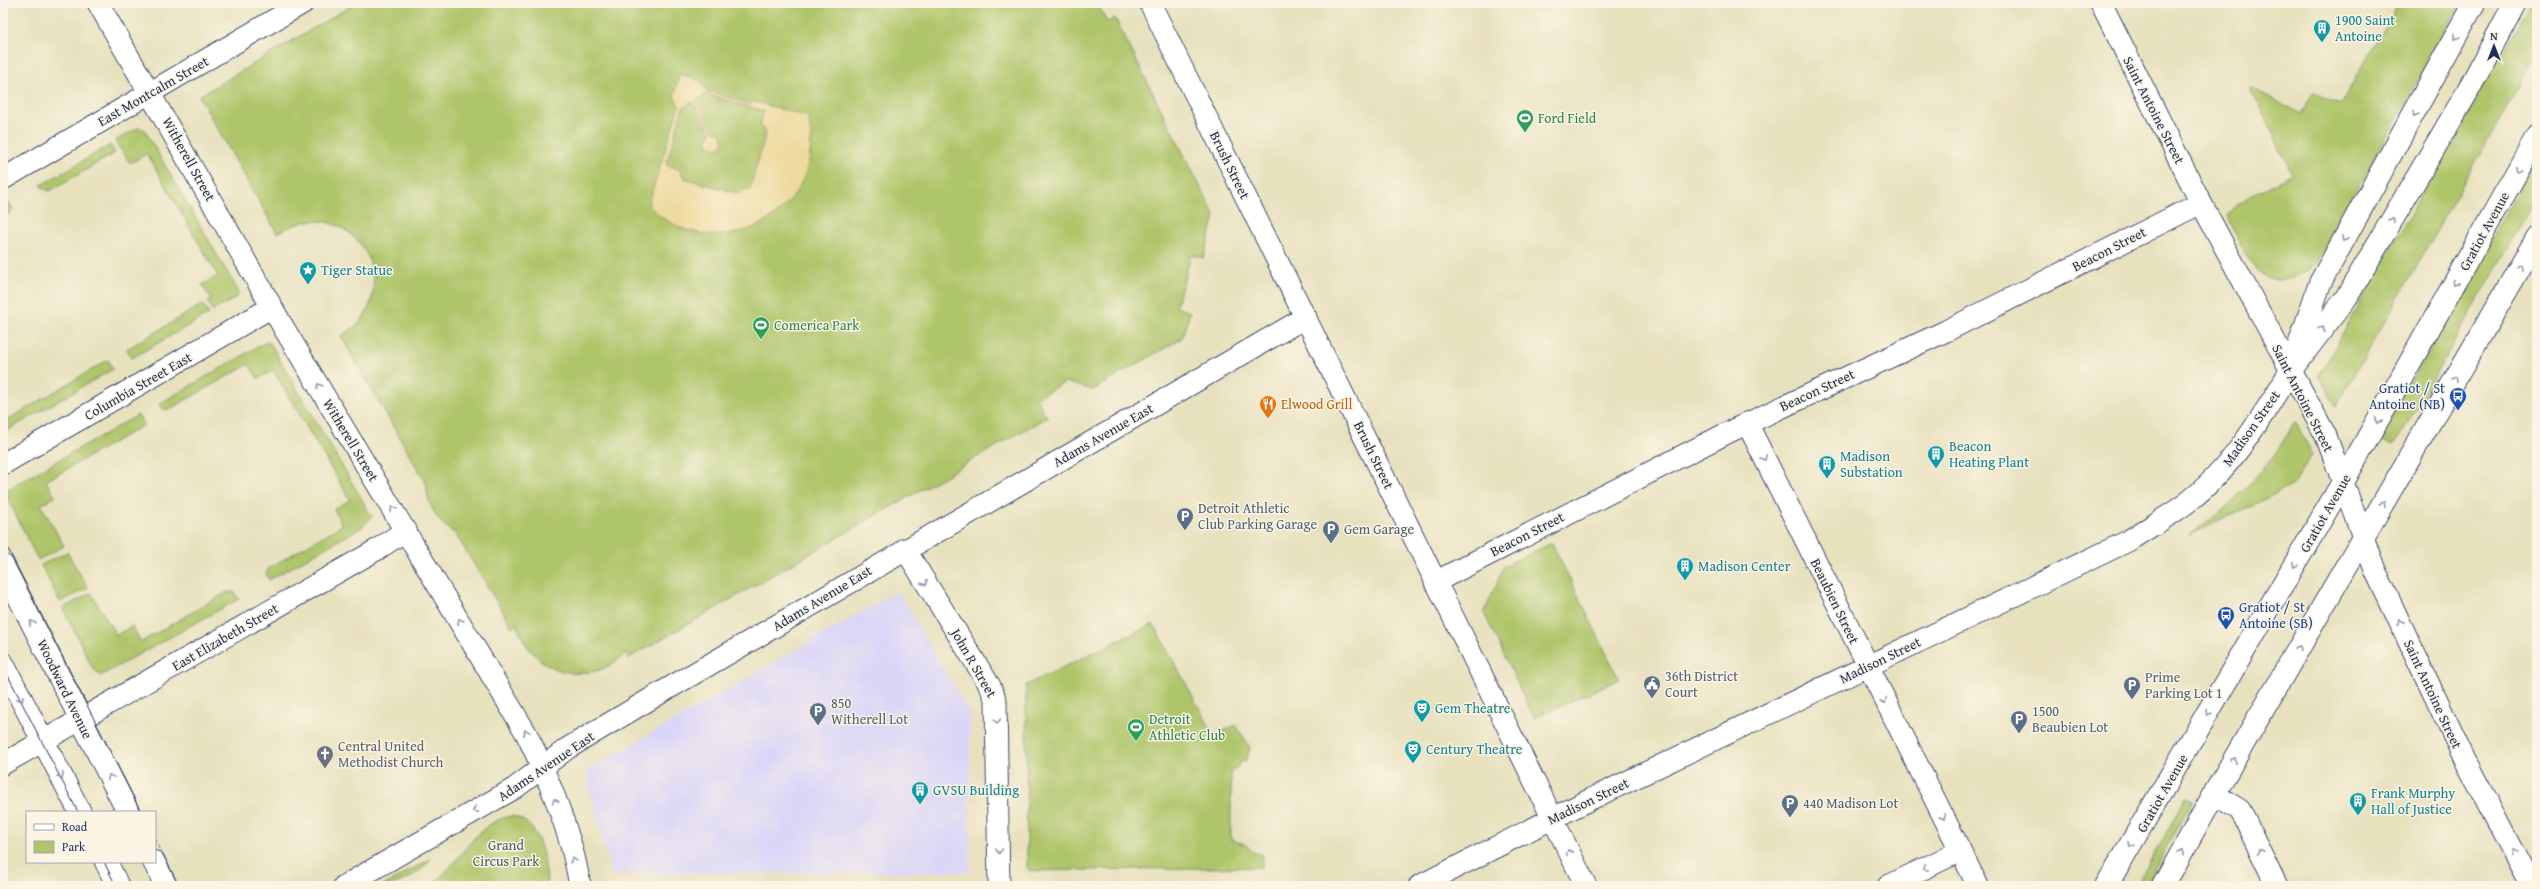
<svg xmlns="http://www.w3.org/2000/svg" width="2540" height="889" viewBox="0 0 2540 889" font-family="'Gentium Book Plus',serif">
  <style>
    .built { fill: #dbd6f7 }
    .green { fill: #aec569; stroke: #647a64 }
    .sand { fill: #eeda9e; stroke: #84847e; fill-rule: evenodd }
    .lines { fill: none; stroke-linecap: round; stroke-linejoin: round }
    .minor-casing { stroke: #3a4a6c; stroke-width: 23 }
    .major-casing { stroke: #3a4a6c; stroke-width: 24 }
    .highway-casing { stroke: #3a4a6c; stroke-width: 24 }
    .minor { stroke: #fff; stroke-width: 21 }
    .major { stroke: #fff; stroke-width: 22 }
    .highway { stroke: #fff; stroke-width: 22 }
    .tram { stroke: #1b2f5e; stroke-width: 1 }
    .oneway { stroke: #8d97ae }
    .labels { text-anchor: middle; stroke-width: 3; stroke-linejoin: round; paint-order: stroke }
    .culture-label { font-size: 14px; fill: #0d838f; stroke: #fcf5e5; text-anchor: start }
    .street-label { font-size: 14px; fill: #1b2f5e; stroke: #fcf5e5 }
    .leisure-label { font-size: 14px; fill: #27864d; stroke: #fcf5e5; text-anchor: start }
    .transit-label { font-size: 14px; fill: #164399; stroke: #fcf5e5; text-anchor: end }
    .food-label { font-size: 14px; fill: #c56008; stroke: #fcf5e5; text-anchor: start }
    .service-label { font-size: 14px; fill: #4e5e75; stroke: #fcf5e5; text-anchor: start }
    .worship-label { font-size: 14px; fill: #5b616d; stroke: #fcf5e5; text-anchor: start }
    .park-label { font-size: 14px; fill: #475c61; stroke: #fcf5e5 }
  </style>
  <rect width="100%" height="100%" fill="#fcf5e5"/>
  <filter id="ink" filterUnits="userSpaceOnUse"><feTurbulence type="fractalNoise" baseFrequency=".025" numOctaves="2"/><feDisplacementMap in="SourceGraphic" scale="8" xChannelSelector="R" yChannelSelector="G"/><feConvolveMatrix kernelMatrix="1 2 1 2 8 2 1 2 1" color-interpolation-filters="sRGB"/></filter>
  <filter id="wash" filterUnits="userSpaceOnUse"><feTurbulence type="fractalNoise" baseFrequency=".012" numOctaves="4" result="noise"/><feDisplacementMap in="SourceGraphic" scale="16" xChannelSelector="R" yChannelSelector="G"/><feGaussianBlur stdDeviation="0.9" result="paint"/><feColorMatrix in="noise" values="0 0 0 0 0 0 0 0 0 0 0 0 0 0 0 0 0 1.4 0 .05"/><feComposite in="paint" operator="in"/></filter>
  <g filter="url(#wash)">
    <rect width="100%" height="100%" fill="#e8e1be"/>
    <polygon class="built" points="898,591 970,713 970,872 612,874 585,772"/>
    <g class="green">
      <path d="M356 3H1097L1107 22 1115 18 1215 216 1204 258 1191 255 1176 307 1190 312 1182 338 1093 390 1065 382 1036 398 1047 417 629 658 626 653C589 690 531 674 517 624L512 627 455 533C440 527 425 501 427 485L341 336C347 332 356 327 360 322 392 282 364 219 311 221 299 222 288 228 277 233L199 96Z"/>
      <path d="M2399 3H2461L2318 260C2302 280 2271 290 2252 265 2242 252 2234 232 2228 215L2236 204 2292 174 2256 99 2251 94 2250 87 2301 114 2313 93 2340 105Z"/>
      <polygon points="2530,3 2537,3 2537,54 2336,407 2319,375"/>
      <polygon points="138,128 144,129 238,291 237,297 213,311 208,302 211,299 202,285 218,276 147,154 130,163 115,141"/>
      <polygon points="110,145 115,153 50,191 43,188 41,185"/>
      <polygon points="2537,157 2537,196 2399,439 2391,445 2379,437"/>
      <polygon points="10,203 13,210 3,219 3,207"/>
      <polygon points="203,304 209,314 132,358 127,349"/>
      <polygon points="266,342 270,343 372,517 362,527 269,580 266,574 269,568 342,525 334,509 350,500 273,370 258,379 249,364 170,409 163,409 159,404"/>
      <polygon points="108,360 113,369 3,433 3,413 7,420"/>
      <polygon points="138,415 144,425 46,481 55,497 41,505 64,546 38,560 4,491"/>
      <path d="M2295 421 2312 454 2294 485 2190 535C2238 500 2266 474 2295 421Z"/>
      <polygon points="1552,543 1619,679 1534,718 1484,613 1504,566"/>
      <polygon points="67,552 88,588 60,602 41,565"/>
      <polygon points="227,592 234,592 239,599 102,675 99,675 92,667 63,608 91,593 116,635 132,626 141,642"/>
      <polygon points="1153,624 1214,735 1236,725 1250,748 1246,761 1242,760 1234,771 1231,771 1231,840 1245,844 1253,852 1262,855 1262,867 1030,871 1027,868 1026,685"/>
      <polygon points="2186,797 2193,800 2145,886 2136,886"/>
      <path d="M512 816C542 822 544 860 548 886H428C460 868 473 821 512 816Z"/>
      <path d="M430 859C423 872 398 886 383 886Z"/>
    </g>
    <path class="sand" d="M680 74 701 81 707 91 751 104 752 101 808 117C830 213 717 275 648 205L679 106 674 96ZM706 94 764 111 760 125 766 133 750 189 744 190 740 194 684 178 679 169 666 165 683 107 693 102 711 132 707 139 709 145 719 148 724 142 721 132 713 131 696 101Z"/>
  </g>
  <g filter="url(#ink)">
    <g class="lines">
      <g class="minor-casing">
        <g id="minor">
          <path d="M98 3 285 330 526 733C549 779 572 835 580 886"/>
          <polyline points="1150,3 1586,886"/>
          <polyline points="2101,3 2201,203 2326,436 2375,570 2464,758 2531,886"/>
          <polyline points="3,179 303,3"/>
          <polyline points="1747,423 1978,886"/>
          <polyline points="3,464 272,307"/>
          <polyline points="905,549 990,686 996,701 999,886"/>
          <polyline points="1435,582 1731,431 1946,331 2201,203"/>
          <polyline points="3,764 378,549 406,530"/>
          <polyline points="2214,794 2240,810 2277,886"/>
          <polyline points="344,886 515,788 568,748 652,698 1306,317"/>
          <path d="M1419 886 1589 800 2128 541C2146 529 2166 518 2184 505 2230 471 2261 419 2290 371"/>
          <polyline points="1888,886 1960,851"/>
        </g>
      </g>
      <g class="major-casing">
        <g id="major">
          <polyline points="3,566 128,812"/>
          <polyline points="3,664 80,812"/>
          <polyline points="106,862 118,886"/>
          <polyline points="154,862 166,886"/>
          <polyline points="2106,886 2343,482 2537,136"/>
          <polyline points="2163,886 2214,794 2537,238"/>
        </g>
      </g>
      <g class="highway-casing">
        <g id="highway">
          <polyline points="2296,354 2320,283 2474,3"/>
          <polyline points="2290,371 2346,298 2465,96 2515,3"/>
        </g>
      </g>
      <use href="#minor" class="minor"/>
      <use href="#major" class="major"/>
      <use href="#highway" class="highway"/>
      <g class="tram">
        <polyline points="3,539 141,812"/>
        <polyline points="3,666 78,812"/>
        <polyline points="155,839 179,886"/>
        <polyline points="104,862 116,886"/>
      </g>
    </g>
    <defs><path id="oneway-chevron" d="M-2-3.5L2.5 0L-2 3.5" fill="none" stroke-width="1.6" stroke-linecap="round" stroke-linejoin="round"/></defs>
    <g class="oneway">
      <use href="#oneway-chevron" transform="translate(2456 37) rotate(118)"/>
      <use href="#oneway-chevron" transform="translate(2415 114) rotate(119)"/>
      <use href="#oneway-chevron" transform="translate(2518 170) rotate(119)"/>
      <use href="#oneway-chevron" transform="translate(2392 220) rotate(-59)"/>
      <use href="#oneway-chevron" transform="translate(2344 239) rotate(119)"/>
      <use href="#oneway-chevron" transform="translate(2520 267) rotate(-60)"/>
      <use href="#oneway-chevron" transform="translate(2455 283) rotate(119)"/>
      <use href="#oneway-chevron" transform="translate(2322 329) rotate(-53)"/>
      <use href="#oneway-chevron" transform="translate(2455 379) rotate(-60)"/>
      <use href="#oneway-chevron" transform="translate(319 386) rotate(-121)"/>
      <use href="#oneway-chevron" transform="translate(2378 421) rotate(119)"/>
      <use href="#oneway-chevron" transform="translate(1764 458) rotate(64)"/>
      <use href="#oneway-chevron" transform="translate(2383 504) rotate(-60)"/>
      <use href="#oneway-chevron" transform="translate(393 509) rotate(-121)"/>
      <use href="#oneway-chevron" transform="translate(2295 565) rotate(120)"/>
      <use href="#oneway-chevron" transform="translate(925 583) rotate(58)"/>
      <use href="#oneway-chevron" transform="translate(460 621) rotate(-121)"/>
      <use href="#oneway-chevron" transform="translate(2400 622) rotate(-115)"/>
      <use href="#oneway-chevron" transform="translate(32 623) rotate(-117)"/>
      <use href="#oneway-chevron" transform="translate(2299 648) rotate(-60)"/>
      <use href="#oneway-chevron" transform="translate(21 699) rotate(63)"/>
      <use href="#oneway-chevron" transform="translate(1884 701) rotate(63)"/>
      <use href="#oneway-chevron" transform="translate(2208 713) rotate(121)"/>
      <use href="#oneway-chevron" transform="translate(997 721) rotate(89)"/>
      <use href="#oneway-chevron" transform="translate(526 732) rotate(-118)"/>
      <use href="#oneway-chevron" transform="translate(2234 760) rotate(-60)"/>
      <use href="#oneway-chevron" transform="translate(61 776) rotate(62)"/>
      <use href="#oneway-chevron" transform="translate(110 777) rotate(-118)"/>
      <use href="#oneway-chevron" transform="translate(555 801) rotate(-109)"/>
      <use href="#oneway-chevron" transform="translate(475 810) rotate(151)"/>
      <use href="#oneway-chevron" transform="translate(1943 817) rotate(64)"/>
      <use href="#oneway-chevron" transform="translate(2131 845) rotate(121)"/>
      <use href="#oneway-chevron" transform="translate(999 851) rotate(89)"/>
      <use href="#oneway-chevron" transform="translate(2260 851) rotate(-116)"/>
      <use href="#oneway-chevron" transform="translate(1569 852) rotate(-116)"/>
      <use href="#oneway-chevron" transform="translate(2182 852) rotate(-61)"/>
      <use href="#oneway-chevron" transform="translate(2513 852) rotate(-118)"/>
      <use href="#oneway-chevron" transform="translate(573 860) rotate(-105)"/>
      <use href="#oneway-chevron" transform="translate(1925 868) rotate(154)"/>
    </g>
  </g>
  <defs>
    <g id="building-pin" transform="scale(0.9)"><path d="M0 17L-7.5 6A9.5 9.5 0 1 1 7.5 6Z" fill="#0f9aa8" stroke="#fcf5e5"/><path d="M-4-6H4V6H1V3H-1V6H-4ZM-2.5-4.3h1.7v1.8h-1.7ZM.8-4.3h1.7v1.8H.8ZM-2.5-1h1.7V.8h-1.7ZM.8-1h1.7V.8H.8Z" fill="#fff"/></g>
    <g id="stadium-pin" transform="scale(0.9)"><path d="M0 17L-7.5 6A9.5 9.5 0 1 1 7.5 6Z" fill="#2e9e5b" stroke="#fcf5e5"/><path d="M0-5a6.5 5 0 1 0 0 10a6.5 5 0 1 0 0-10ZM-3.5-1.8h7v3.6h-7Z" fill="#fff"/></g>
    <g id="sight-pin" transform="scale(0.9)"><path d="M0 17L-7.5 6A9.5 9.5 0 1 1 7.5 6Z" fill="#0f9aa8" stroke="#fcf5e5"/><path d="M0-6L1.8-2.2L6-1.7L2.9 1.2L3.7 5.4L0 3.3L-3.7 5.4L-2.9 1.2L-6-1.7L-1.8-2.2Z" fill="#fff"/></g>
    <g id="bus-pin" transform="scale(0.9)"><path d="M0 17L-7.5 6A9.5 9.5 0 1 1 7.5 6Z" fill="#1a4fb4" stroke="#fcf5e5"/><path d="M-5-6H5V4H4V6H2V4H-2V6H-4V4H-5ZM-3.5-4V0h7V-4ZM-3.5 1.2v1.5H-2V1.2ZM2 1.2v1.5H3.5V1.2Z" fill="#fff"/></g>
    <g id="restaurant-pin" transform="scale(0.9)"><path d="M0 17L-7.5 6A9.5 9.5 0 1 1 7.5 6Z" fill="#e8710a" stroke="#fcf5e5"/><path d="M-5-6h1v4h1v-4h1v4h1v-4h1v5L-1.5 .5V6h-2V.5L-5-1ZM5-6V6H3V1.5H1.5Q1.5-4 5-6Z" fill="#fff"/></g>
    <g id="parking-pin" transform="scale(0.9)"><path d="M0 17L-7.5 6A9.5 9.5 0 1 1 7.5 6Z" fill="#5c6f8a" stroke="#fcf5e5"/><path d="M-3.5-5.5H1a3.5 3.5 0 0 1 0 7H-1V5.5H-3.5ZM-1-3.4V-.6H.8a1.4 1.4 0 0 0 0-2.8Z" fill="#fff"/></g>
    <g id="civic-pin" transform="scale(0.9)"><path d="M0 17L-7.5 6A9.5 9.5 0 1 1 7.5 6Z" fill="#5c6f8a" stroke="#fcf5e5"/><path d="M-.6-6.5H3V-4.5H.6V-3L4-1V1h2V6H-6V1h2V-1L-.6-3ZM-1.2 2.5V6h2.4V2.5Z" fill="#fff"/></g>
    <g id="theatre-pin" transform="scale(0.9)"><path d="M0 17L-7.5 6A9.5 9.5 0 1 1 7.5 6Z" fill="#0f9aa8" stroke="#fcf5e5"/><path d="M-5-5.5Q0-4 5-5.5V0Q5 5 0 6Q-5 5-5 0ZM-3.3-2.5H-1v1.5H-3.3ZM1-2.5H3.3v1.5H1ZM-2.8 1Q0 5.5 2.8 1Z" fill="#fff"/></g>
    <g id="church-pin" transform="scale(0.9)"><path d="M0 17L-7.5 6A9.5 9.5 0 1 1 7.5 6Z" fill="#6b7280" stroke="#fcf5e5"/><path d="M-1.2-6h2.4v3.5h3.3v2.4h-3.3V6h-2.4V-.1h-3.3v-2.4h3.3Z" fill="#fff"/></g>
  </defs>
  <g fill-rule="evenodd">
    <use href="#building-pin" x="2322" y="28"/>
    <use href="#stadium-pin" x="1525" y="118"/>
    <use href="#sight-pin" x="308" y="270"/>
    <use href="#stadium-pin" x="761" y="325"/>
    <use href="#bus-pin" x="2458" y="396"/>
    <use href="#restaurant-pin" x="1268" y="404"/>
    <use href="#building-pin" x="1936" y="454"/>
    <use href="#building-pin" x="1827" y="464"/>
    <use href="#parking-pin" x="1185" y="516"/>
    <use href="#parking-pin" x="1331" y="529"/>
    <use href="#building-pin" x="1685" y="566"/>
    <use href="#bus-pin" x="2226" y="615"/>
    <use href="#civic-pin" x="1652" y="684"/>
    <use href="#parking-pin" x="2132" y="685"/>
    <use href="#theatre-pin" x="1422" y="708"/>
    <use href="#parking-pin" x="818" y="711"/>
    <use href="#parking-pin" x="2019" y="719"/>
    <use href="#stadium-pin" x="1136" y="727"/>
    <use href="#theatre-pin" x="1413" y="749"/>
    <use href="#church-pin" x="325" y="754"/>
    <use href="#building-pin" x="920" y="790"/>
    <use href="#building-pin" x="2358" y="801"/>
    <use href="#parking-pin" x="1790" y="803"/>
  </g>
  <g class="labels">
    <g class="culture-label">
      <text x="2335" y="25">1900 Saint<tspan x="2335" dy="16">Antoine</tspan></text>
      <text x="321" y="275">Tiger Statue</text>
      <text x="1949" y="451">Beacon<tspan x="1949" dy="16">Heating Plant</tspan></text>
      <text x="1840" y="461">Madison<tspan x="1840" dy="16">Substation</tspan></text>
      <text x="1698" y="571">Madison Center</text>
      <text x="1435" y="713">Gem Theatre</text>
      <text x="1426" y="754">Century Theatre</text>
      <text x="933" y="795">GVSU Building</text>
      <text x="2371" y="798">Frank Murphy<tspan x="2371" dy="16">Hall of Justice</tspan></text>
    </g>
    <g class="street-label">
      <text transform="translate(153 91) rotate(-30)" y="5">East Montcalm Street</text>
      <text transform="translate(2154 110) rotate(63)" y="5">Saint Antoine Street</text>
      <text transform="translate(189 159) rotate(61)" y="5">Witherell Street</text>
      <text transform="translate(1230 165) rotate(64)" y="5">Brush Street</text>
      <text transform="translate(2484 231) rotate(-61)" y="5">Gratiot Avenue</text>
      <text transform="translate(2109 249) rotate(-27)" y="5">Beacon Street</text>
      <text transform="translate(138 386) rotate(-30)" y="5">Columbia Street East</text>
      <text transform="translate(1817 390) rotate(-25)" y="5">Beacon Street</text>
      <text transform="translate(2303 398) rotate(63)" y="5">Saint Antoine Street</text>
      <text transform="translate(2251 428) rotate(-55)" y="5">Madison Street</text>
      <text transform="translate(1103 435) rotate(-30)" y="5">Adams Avenue East</text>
      <text transform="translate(351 440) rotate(59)" y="5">Witherell Street</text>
      <text transform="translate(1374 455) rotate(64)" y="5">Brush Street</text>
      <text transform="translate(2325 513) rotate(-60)" y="5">Gratiot Avenue</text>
      <text transform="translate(1527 534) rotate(-27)" y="5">Beacon Street</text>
      <text transform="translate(822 598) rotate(-31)" y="5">Adams Avenue East</text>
      <text transform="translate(1835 601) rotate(64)" y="5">Beaubien Street</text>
      <text transform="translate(225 637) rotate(-30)" y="5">East Elizabeth Street</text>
      <text transform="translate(1880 660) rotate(-26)" y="5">Madison Street</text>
      <text transform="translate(974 663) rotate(60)" y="5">John R Street</text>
      <text transform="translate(65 689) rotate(64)" y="5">Woodward Avenue</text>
      <text transform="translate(2433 694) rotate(65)" y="5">Saint Antoine Street</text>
      <text transform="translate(546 766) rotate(-34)" y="5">Adams Avenue East</text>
      <text transform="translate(2162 793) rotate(-60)" y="5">Gratiot Avenue</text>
      <text transform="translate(1588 801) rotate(-26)" y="5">Madison Street</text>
    </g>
    <g class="leisure-label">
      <text x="1538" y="123">Ford Field</text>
      <text x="774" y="330">Comerica Park</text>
      <text x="1149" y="724">Detroit<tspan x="1149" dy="16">Athletic Club</tspan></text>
    </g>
    <g class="transit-label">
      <text x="2445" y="393">Gratiot / St<tspan x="2445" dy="16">Antoine (NB)</tspan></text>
      <text x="2239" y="612" text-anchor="start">Gratiot / St<tspan x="2239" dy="16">Antoine (SB)</tspan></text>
    </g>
    <g class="food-label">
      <text x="1281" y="409">Elwood Grill</text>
    </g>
    <g class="service-label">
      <text x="1198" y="513">Detroit Athletic<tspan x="1198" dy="16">Club Parking Garage</tspan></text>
      <text x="1344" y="534">Gem Garage</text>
      <text x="1665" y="681">36th District<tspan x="1665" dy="16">Court</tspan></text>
      <text x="2145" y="682">Prime<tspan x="2145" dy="16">Parking Lot 1</tspan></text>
      <text x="831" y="708">850<tspan x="831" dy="16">Witherell Lot</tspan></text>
      <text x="2032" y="716">1500<tspan x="2032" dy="16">Beaubien Lot</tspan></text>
      <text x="1803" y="808">440 Madison Lot</text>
    </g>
    <g class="worship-label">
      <text x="338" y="751">Central United<tspan x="338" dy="16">Methodist Church</tspan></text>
    </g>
    <g class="park-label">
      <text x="506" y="850">Grand<tspan x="506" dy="16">Circus Park</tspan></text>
    </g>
  </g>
  <rect width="2540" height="889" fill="none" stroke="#fcf5e5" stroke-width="16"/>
  <rect x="26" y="811" width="130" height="52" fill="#fcf5e5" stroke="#a2a6af"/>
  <rect x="34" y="824" width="20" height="6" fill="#ffffff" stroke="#a2a6af"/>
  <text x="62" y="831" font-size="12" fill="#1b2f5e">Road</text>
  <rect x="34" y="841" width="20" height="12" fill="#aec569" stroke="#a2a6af"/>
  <text x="62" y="851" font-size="12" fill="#1b2f5e">Park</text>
  <g transform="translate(2494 46)" stroke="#fcf5e5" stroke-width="3" paint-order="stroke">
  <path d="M0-3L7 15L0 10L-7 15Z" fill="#1b2f5e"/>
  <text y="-6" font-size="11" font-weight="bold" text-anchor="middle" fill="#1b2f5e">N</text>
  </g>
</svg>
